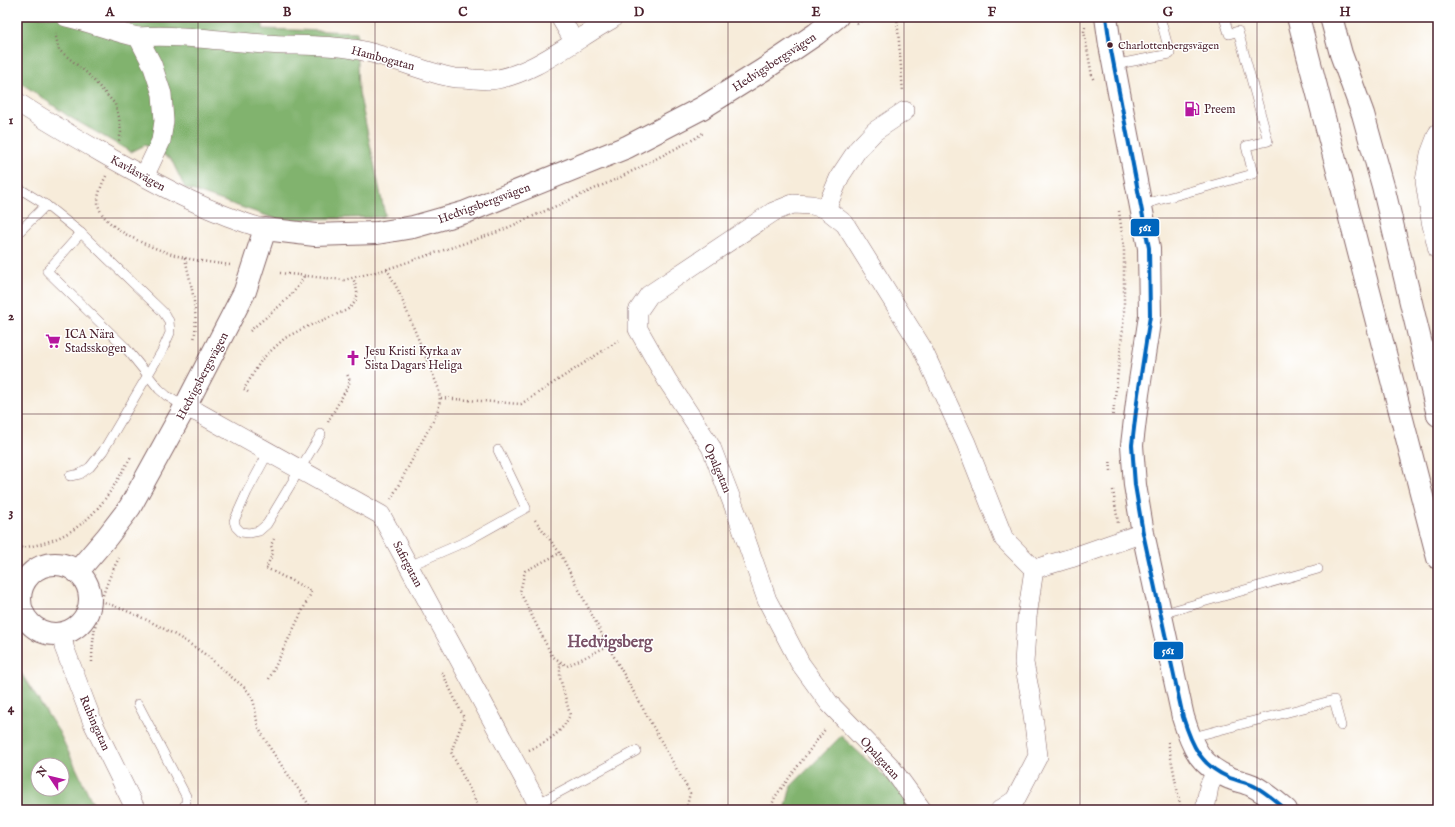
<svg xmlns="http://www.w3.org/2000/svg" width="1455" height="827" viewBox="0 0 1455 827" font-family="'IM FELL English',serif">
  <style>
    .forest { fill: #81b36e; stroke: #66694c; fill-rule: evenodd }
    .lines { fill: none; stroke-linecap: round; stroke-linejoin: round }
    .service-casing { stroke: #876768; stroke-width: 10 }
    .minor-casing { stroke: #876768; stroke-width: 20 }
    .tertiary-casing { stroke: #876768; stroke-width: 24 }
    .trunk-casing { stroke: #876768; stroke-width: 24 }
    .path { stroke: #876768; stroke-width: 2.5; stroke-dasharray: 1 3; stroke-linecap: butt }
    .service { stroke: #fff; stroke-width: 9 }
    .minor { stroke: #fff; stroke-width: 19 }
    .tertiary { stroke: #fff; stroke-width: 22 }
    .trunk { stroke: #fff; stroke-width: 22 }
    .bus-1-casing { stroke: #fff; stroke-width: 7 }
    .bus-1 { stroke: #0065bd; stroke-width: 4 }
    .grid { fill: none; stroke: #4a1f2b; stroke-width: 1; stroke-opacity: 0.55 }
    .bus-dot { fill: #4a1f2b; stroke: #fff; stroke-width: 1.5 }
    .labels { text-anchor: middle; stroke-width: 3; stroke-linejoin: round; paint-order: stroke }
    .bus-label { font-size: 11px; fill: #4a1f2b; stroke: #fff; text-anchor: start }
    .street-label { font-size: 12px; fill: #4a1f2b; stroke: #fff }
    .poi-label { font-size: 12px; fill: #4a1f2b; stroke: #fff; text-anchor: start }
    .district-label { font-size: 16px; font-weight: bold; fill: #7a5267; stroke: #fff }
    .line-badge { stroke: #fff; stroke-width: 1.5 }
    .badge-label { font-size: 11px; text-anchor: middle; font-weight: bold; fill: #fff }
    .neatline { fill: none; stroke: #4a1f2b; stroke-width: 1.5 }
    .grid-label { font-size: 13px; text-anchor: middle; font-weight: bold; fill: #4a1f2b }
  </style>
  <rect width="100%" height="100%" fill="#fff"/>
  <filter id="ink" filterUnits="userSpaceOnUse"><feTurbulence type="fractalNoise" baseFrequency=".025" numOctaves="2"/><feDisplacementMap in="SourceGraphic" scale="8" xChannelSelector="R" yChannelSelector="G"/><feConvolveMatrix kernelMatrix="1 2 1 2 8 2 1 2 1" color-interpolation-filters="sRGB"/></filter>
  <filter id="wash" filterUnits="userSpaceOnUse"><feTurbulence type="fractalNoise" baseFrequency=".012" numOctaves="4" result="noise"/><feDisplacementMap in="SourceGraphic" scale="16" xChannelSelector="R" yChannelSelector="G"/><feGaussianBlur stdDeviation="0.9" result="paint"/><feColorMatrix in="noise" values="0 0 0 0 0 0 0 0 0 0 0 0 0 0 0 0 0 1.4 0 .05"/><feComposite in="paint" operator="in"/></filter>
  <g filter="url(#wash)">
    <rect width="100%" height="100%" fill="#f7ecda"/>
    <g class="forest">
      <polygon points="17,17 263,17 263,29 357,32 359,92 385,215 381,217 279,220 185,188 171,159 145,145 131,152 68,116 17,80"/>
      <path d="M17 667 59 732 96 810H17ZM38 765H62V789H38Z"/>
      <polygon points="841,736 893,784 918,810 785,810 791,786"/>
    </g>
  </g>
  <g filter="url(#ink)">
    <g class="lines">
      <g class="service-casing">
        <g id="service">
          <polyline points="1113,65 1170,54 1160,17"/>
          <polyline points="17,187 46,205 81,233 47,271 125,347 159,389 167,396 185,407"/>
          <polyline points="1141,205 1253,174 1246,146 1268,141 1238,31 1229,34 1224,17"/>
          <polyline points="17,234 46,205"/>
          <polyline points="268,453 247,492 234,521 236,527 241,532 249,533 259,531 267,524 321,434"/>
          <polyline points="70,476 80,474 90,467 103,451 162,351 170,333 169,321 163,312 81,233"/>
          <polyline points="409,566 467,541 526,508 498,450"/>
          <polyline points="1161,614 1318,569"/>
          <polyline points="138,704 186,796 186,803 182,810"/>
          <polyline points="1189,738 1334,700 1341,726"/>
          <polyline points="537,804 636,751"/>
          <polyline points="191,810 193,810"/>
        </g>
      </g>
      <g class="minor-casing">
        <g id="minor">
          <path d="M66 17C90 22 113 32 138 37L152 64 162 94 164 121 161 141 144 177"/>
          <polyline points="560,17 574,41"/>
          <path d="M138 37C180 34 222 41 265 44 294 46 324 44 353 49 388 54 420 72 455 78 461 78 467 78 473 79 479 79 485 80 491 80 532 76 577 38 612 19"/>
          <path d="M17 102C49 123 83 142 116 161 164 188 212 214 265 229"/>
          <polyline points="1438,133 1430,154 1425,181 1431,221 1438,250"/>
          <polyline points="826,209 840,176 858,149 875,131 905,111"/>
          <polyline points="185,407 199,413 381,515 541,810"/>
          <polyline points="1034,569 1071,558 1143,533"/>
          <polyline points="62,633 64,647 93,723 136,810"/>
          <polyline points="922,810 890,766 829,703 800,663 767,600 738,517 711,447 667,380 638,329 638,311 649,295 773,212 793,204 812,205 826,209 845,224 921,346 966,443 1004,539 1034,569"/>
          <polyline points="1000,810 1015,800 1038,756 1031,699 1024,663 1027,617 1034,569"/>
          <polyline points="1205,810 1209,786 1216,772"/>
        </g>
      </g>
      <g class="tertiary-casing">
        <g id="tertiary">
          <path d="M1106 17 1110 45 1124 119 1149 248 1150 316 1138 394 1132 445 1135 485 1143 533 1183 717C1192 747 1200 766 1230 778 1237 781 1244 782 1251 785 1264 791 1275 801 1286 810"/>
          <circle cx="55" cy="599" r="35"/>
          <polyline points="77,572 107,537 130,507 185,407 245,291 265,229 315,235 377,233 413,227 466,212 627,147 702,108 763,70 816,34 837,17"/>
        </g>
      </g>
      <g class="trunk-casing">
        <g id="trunk">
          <polyline points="1298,17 1438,558"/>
          <polyline points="1331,17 1341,54 1363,114 1383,186 1438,415"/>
        </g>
      </g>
      <g class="path">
        <polyline points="897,17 903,92"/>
        <polyline points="857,24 866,17"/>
        <polyline points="1085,27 1084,31 1092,76 1094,81"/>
        <polyline points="55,33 59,50 87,73 115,104 119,117 121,132 119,141"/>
        <path d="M106 176C102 184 98 193 98 202 99 230 162 252 185 258 199 261 215 263 230 265"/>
        <path d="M185 258C191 285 199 313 194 340"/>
        <path d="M387 269 398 290 438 387C442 402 439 408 433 421L391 499"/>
        <polyline points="280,273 344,280 387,269 498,232 621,177 694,139 703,133"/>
        <path d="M250 331C267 315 294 298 304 276"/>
        <path d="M248 392 244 389 262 359 285 338 304 328 347 310C361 299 358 292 353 278"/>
        <polyline points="441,398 521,404 621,339"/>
        <polyline points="1113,415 1124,317 1124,249 1119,211"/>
        <polyline points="328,422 348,386 350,381 347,374"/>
        <polyline points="1110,458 1111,471"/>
        <polyline points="1113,490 1118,523"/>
        <polyline points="535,520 560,553 525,571 520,592 552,656 567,666 608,646 560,553"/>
        <path d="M17 548C30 547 38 545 50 541 94 525 110 493 132 455"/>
        <path d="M101 601C138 614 174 632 206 655 214 661 221 669 229 675 237 682 246 687 251 696 256 704 255 718 259 728 273 757 295 782 312 810"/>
        <polyline points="608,646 690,793 686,810"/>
        <path d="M92 662C92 627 102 589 119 558"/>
        <polyline points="442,672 464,718 451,752 480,810"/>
        <polyline points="269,679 312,591 266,568 273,553 271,545 274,539"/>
        <polyline points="1168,742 1181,810"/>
        <path d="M529 750C547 742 561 734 570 715L560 678V662"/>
        <polyline points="770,810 775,797 826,728"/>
      </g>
      <use href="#service" class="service"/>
      <use href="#minor" class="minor"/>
      <use href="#tertiary" class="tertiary"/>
      <use href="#trunk" class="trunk"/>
      <g class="bus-1-casing">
        <path id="bus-1" d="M1106 17 1110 45 1149 248 1150 316 1138 394 1132 445 1135 485 1143 533 1183 717C1192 746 1201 766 1230 778 1238 781 1246 782 1254 786 1266 792 1276 801 1286 810"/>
      </g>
      <use href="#bus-1" class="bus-1"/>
    </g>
  </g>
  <path class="grid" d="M198 17V810M375 17V810M551 17V810M728 17V810M904 17V810M1080 17V810M1257 17V810M17 218H1438M17 414H1438M17 609H1438"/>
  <defs>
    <g id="fuel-bare" transform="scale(1.2)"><path d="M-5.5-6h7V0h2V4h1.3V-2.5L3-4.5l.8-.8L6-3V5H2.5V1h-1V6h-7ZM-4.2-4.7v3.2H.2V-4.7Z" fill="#b5179e" stroke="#fff" stroke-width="2.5" paint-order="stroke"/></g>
    <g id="supermarket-bare" transform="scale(1.2)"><path d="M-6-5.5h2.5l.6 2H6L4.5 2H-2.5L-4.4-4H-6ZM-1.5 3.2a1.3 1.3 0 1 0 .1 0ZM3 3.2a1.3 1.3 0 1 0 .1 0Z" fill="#b5179e" stroke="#fff" stroke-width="2.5" paint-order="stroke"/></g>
    <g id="church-bare" transform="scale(1.2)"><path d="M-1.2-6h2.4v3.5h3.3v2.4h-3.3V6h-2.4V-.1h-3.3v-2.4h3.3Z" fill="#b5179e" stroke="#fff" stroke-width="2.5" paint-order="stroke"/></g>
  </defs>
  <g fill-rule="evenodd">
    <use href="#fuel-bare" x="1192" y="109"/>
    <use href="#supermarket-bare" x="53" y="341"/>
    <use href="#church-bare" x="353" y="358"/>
  </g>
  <circle class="bus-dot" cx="1110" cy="45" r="3.5"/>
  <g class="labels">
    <g class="bus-label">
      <text x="1118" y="49">Charlottenbergsvägen</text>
    </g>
    <g class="street-label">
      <text transform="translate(383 58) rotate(15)" y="4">Hambogatan</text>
      <text transform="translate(774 62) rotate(-33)" y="4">Hedvigsbergsvägen</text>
      <text transform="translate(138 173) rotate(29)" y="4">Kavlåsvägen</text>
      <text transform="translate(484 203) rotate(-20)" y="4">Hedvigsbergsvägen</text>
      <text transform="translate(202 376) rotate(-62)" y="4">Hedvigsbergsvägen</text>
      <text transform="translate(718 468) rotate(67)" y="4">Opalgatan</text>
      <text transform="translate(408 564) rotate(62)" y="4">Safirgatan</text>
      <text transform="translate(95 723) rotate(66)" y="4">Rubingatan</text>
      <text transform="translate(880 758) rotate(48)" y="4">Opalgatan</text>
    </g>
    <g class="poi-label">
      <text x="1204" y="113">Preem</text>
      <text x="65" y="338">ICA Nära<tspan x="65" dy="14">Stadsskogen</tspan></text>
      <text x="365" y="355">Jesu Kristi Kyrka av<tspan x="365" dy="14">Sista Dagars Heliga</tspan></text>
    </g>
    <g class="district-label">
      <text x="610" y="647">Hedvigsberg</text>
    </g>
  </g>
  <g class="line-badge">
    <rect x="1130" y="218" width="30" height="19" rx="4" fill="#0065bd"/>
    <rect x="1153" y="641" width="31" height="19" rx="4" fill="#0065bd"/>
  </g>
  <g class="badge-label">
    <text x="1145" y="231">561</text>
    <text x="1168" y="654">561</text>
  </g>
  <rect width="1455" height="827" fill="none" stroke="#fff" stroke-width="44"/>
  <g transform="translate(50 777) rotate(305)"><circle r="19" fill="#ffffff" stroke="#b7a5aa"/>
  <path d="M0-3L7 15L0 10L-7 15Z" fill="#b5179e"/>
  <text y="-6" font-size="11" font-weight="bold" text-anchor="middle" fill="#4a1f2b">N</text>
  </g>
  <rect x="22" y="22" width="1411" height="783" class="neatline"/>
  <g class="grid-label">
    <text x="110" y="16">A</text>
    <text x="287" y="16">B</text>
    <text x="463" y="16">C</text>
    <text x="639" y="16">D</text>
    <text x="816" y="16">E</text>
    <text x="992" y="16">F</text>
    <text x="1168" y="16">G</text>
    <text x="1345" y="16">H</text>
    <text x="11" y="124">1</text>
    <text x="11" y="320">2</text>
    <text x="11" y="516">3</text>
    <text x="11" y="712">4</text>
  </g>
</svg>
